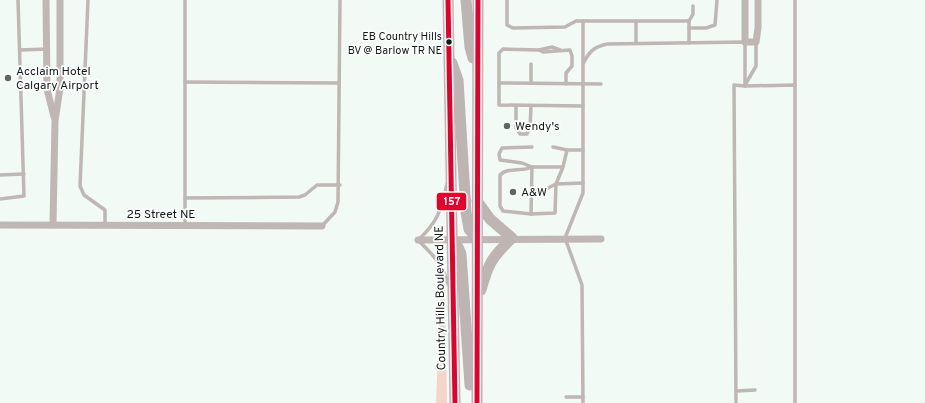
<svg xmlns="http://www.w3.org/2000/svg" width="925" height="403" viewBox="0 0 925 403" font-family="Overpass,sans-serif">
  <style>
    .green { fill: #f4d5cb }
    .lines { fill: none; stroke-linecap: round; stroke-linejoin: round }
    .lane { stroke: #c0b6b4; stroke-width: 3.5 }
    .street { stroke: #c0b6b4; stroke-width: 7 }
    .secondary { stroke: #beb5b2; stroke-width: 11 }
    .bus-1-casing { stroke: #fff; stroke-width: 8 }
    .bus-1 { stroke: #e4002b; stroke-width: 5 }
    .bus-dot { fill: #0f1915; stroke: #fff; stroke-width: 1.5 }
    .poi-dot { fill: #5e6863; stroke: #fff; stroke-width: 1.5 }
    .labels { text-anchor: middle; stroke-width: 3.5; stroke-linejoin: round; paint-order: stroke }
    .bus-label { font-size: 11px; fill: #0f1915; stroke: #fff; text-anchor: end }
    .poi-label { font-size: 12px; fill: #0f1915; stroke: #fff; text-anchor: start }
    .street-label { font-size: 12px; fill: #0f1915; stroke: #fff }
    .line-badge { stroke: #fff; stroke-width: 1.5 }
    .badge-label { font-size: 11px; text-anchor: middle; font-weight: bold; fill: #fff }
  </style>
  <rect width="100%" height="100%" fill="#f1faf5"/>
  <polygon class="green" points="441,274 445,286 447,403 436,403"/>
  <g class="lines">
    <g class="lane">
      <polyline points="88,0 80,186 84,195 105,210 105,225"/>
      <polyline points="185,0 185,198"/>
      <polyline points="507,0 507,25 513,28 565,27 576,21 689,21"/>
      <polyline points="795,0 795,85"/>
      <polyline points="689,28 706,28 715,25 717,0"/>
      <polyline points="636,43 636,21"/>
      <polyline points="689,43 689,21 693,14 693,6"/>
      <polyline points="20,50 47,49"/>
      <polyline points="539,50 552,47 560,50"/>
      <polyline points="583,63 583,21"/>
      <polyline points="531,64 531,83"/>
      <polyline points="185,82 339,83"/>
      <polyline points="499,83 499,53 503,49 539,50 543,52 570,50 572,56 572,66 566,73 566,84"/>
      <polyline points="745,85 756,66 756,42"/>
      <polyline points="745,86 795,85 795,403"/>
      <polyline points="516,106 516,128 520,134 527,134 530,128 531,106"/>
      <polyline points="583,106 499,105 499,83 601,84"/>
      <polyline points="553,147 567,150"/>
      <polyline points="532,167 522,163 500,160 499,154 502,148 532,147"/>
      <polyline points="563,167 556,184 555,213 531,214 532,167 563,167 567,150 583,150"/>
      <polyline points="0,175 24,174"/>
      <path d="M447 184C441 210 438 222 418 240 432 254 443 264 448 284"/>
      <polyline points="531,190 537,190"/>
      <polyline points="544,190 556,184 583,183"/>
      <polyline points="0,199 24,196 18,0"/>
      <path d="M531 214 503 211 500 206V175C507 167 522 172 532 167"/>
      <polyline points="185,225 185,198 299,197 305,195 317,185 340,185"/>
      <polyline points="322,226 335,212 338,202 340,0"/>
      <polyline points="736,391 755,390"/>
      <polyline points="566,397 583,397"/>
      <path d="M583 403 582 285 565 238 583 193V64C589 52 593 47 607 44L745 42V86L734 85 736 402"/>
    </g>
    <g class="street">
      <polyline points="46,0 47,89 54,117"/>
      <polyline points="745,0 745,42 756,42 758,28 758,0"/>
      <polyline points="53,224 55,121 60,88 60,0"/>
      <polyline points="0,225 322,226"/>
      <polyline points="418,240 601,239"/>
    </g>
    <g class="secondary">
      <polyline points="448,0 455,403"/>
      <polyline points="466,0 470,47 473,58"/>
      <polyline points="452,63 458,80 466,212 469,229 477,239"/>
      <path d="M477 201 490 219 512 238C492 257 488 264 481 290"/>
      <polyline points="451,239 458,247 461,254 470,385"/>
      <polyline points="477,403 478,0"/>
    </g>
    <g class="bus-1-casing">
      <g id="bus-1">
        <polyline points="448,0 455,403"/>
        <polyline points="477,403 478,0"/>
      </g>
    </g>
    <use href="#bus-1" class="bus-1"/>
  </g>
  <circle class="bus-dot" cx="449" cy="42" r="3.5"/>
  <g class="poi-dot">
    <circle cx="8" cy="78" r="4"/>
    <circle cx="507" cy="126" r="4"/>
    <circle cx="513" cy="192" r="4"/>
  </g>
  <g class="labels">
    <g class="bus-label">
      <text x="442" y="40">EB Country Hills<tspan x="442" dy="14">BV @ Barlow TR NE</tspan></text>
    </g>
    <g class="poi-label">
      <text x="16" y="75">Acclaim Hotel<tspan x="16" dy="14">Calgary Airport</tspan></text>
      <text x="515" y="130">Wendy's</text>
      <text x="521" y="196">A&amp;W</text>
    </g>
    <g class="street-label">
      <text x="161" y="218">25 Street NE</text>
      <text transform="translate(440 298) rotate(-91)" y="4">Country Hills Boulevard NE</text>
    </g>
  </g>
  <rect class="line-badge" x="436" y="192" width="31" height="19" rx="4" fill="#e4002b"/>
  <g class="badge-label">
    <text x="452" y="205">157</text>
  </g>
</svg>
